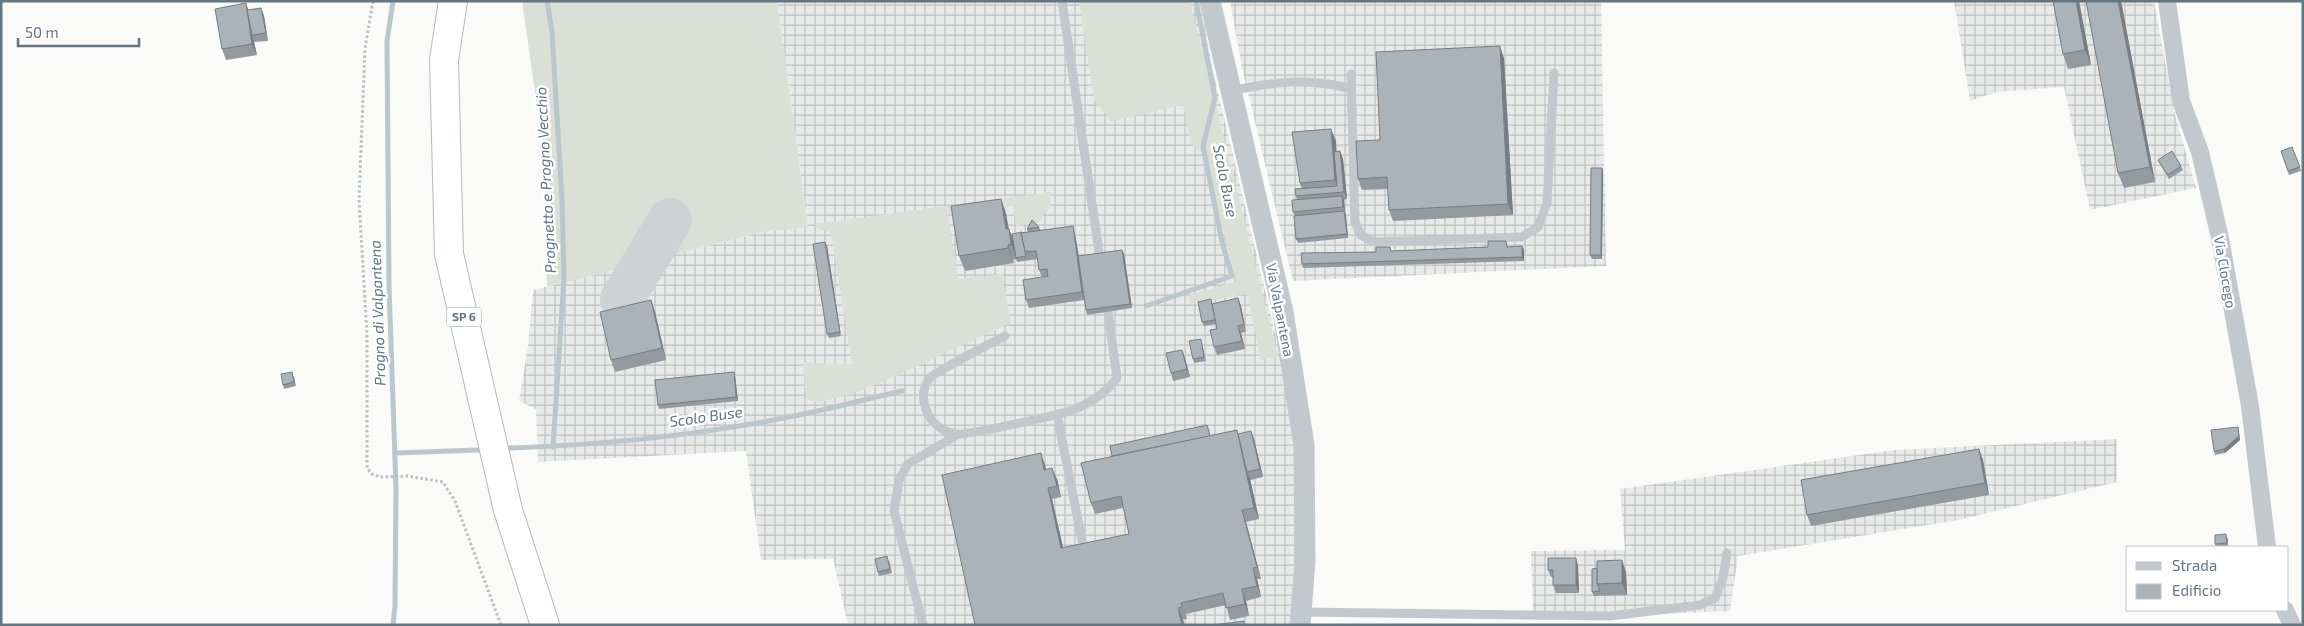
<svg xmlns="http://www.w3.org/2000/svg" width="2304" height="626" viewBox="0 0 2304 626" font-family="'Exo 2',sans-serif">
  <style>
    .industrial { fill: url(#industrial-grid) }
    .grass { fill: #dadfd7 }
    .lines { fill: none; stroke-linecap: round; stroke-linejoin: round }
    .stream { stroke: #bbc7cb; stroke-width: 5 }
    .taxiway { stroke: #ced2d4; stroke-width: 44 }
    .trunk-casing { stroke: #b4b9bd; stroke-width: 30 }
    .path { stroke: #bbbfc2; stroke-width: 3; stroke-dasharray: 2.5 2.5; stroke-linecap: butt }
    .service { stroke: #c3c8cc; stroke-width: 9 }
    .minor { stroke: #c3c8cc; stroke-width: 18 }
    .tertiary { stroke: #c3c8cc; stroke-width: 21 }
    .trunk { stroke: #fff; stroke-width: 28 }
    .wall { fill: #929a9f }
    .shaded-wall { fill: #777d82 }
    .building { fill: #aab3b9; stroke: #777d82 }
    .labels { text-anchor: middle; stroke-width: 5; stroke-linejoin: round; paint-order: stroke }
    .shield { fill: #fff; stroke: #939fa8; stroke-width: 1 }
    .shield-label { font-size: 12px; font-weight: bold; fill: #657683 }
    .street-label { font-size: 14px; fill: #657683; stroke: #fff }
    .water-label { font-size: 15px; font-style: italic; fill: #60757c; stroke: #fff }
  </style>
  <defs>
    <pattern id="industrial-grid" width="8" height="8" patternUnits="userSpaceOnUse" patternTransform="scale(1.25)"><rect width="8" height="8" fill="#e8e9e9"/><path d="M0 4h8M4 0v8" fill="none" stroke="#c0c1c2"/></pattern>
  </defs>
  <rect width="100%" height="100%" fill="#fafaf8"/>
  <g class="industrial">
    <polygon points="777,1 1200,1 1214,75 1282,362 1294,434 1298,521 1294,625 848,625 833,559 761,560 746,451 538,462 536,409 519,401 528,346 533,290 762,232 808,226"/>
    <polygon points="1230,1 1601,1 1606,266 1293,281 1242,68"/>
    <polygon points="1954,1 2154,1 2174,111 2196,188 2090,210 2064,87 1996,92 1970,101"/>
    <polygon points="2117,439 2117,482 1958,520 1738,556 1730,611 1533,619 1531,551 1625,550 1620,489 1895,450"/>
  </g>
  <g class="grass">
    <polygon points="522,1 777,1 808,227 762,232 547,287 544,155"/>
    <polygon points="1079,1 1190,1 1278,356 1261,360 1247,294 1190,304 1188,296 1236,281 1204,155 1191,144 1183,105 1111,121 1094,100"/>
    <polygon points="1050,192 1051,205 1038,223 1016,226 1013,206 948,215 958,279 1002,274 1011,323 889,379 852,394 815,403 806,397 803,363 852,364 831,232 816,228 815,224"/>
  </g>
  <g class="lines">
    <g class="stream">
      <polyline points="393,1 387,41 389,286 396,488 395,606 393,625"/>
      <polyline points="547,1 552,32 562,199 564,278 553,447"/>
      <polyline points="1146,306 1232,276 1222,242 1203,146 1215,98 1196,1"/>
      <path d="M510 448C604 445 701 435 794 416 830 409 866 399 902 391"/>
      <polyline points="395,453 478,450"/>
    </g>
    <polyline class="taxiway" points="622,299 670,220"/>
    <g class="trunk-casing">
      <polyline id="trunk" points="453,1 444,60 449,254 508,510 545,625"/>
    </g>
    <polyline class="path" points="373,1 365,48 359,200 367,334 367,468 372,474 380,477 407,476 443,482 455,501 501,625"/>
    <g class="service">
      <polyline points="1062,1 1100,258"/>
      <polyline points="1351,74 1355,222 1361,235 1374,242 1522,237 1538,227 1547,203 1554,73"/>
      <path d="M1231 91C1271 82 1311 77 1351 89"/>
      <path d="M1005 336C993 342 933 373 929 379 923 388 922 399 926 409 931 423 940 431 956 434 963 436 1065 414 1075 409 1092 402 1106 393 1117 378L1108 312"/>
      <polyline points="1057,414 1085,556"/>
      <polyline points="1301,612 1610,616 1700,605 1715,598 1723,578 1727,553"/>
      <polyline points="923,625 894,511 899,480 908,464 957,435"/>
    </g>
    <g class="minor">
      <polyline points="2167,1 2181,101 2200,152 2220,238 2250,406 2267,547"/>
      <polyline points="2285,610 2292,625"/>
    </g>
    <polyline class="tertiary" points="1210,1 1283,312 1304,445 1305,561 1300,625"/>
    <use href="#trunk" class="trunk"/>
  </g>
  <g class="wall">
    <polygon points="2079,1 2091,65 2068,69 2063,54"/>
    <polygon points="2121,1 2155,182 2124,188 2118,173"/>
    <polygon points="246,3 248,10 261,8 264,16 268,41 254,42 257,55 226,60 222,49"/>
    <polygon points="1504,58 1513,215 1393,221 1389,210 1388,189 1362,190 1358,179 1380,140"/>
    <polygon points="1336,141 1336,152 1340,151 1343,159 1347,199 1344,200 1348,238 1298,243 1296,239 1295,216 1293,212 1297,200 1296,196 1302,189 1300,183"/>
    <polygon points="2292,147 2301,171 2289,175 2281,151"/>
    <polygon points="2158,160 2181,166 2183,170 2169,179 2160,164"/>
    <polygon points="1602,168 1603,172 1602,259 1592,259 1590,255"/>
    <polygon points="1001,199 1006,214 1009,229 1013,240 1023,233 1028,233 1027,229 1039,227 1041,231 1075,234 1079,256 1122,250 1124,254 1132,308 1087,315 1084,300 1029,308 1026,300 1042,277 1039,270 1038,259 1017,262 1016,259 1013,260 1014,263 965,271 959,256"/>
    <polygon points="1506,241 1508,247 1522,246 1524,250 1524,261 1303,268 1302,264 1376,252 1488,247"/>
    <polygon points="827,246 841,336 829,338 827,334"/>
    <polygon points="651,300 655,312 666,360 615,372 611,360"/>
    <polygon points="1213,304 1241,306 1246,332 1241,333 1245,349 1217,355 1214,347 1217,329 1216,324 1204,326 1202,322"/>
    <polygon points="1202,343 1206,361 1194,363 1193,359"/>
    <polygon points="1182,350 1185,358 1190,377 1173,381 1171,373"/>
    <polygon points="734,372 735,376 738,401 659,409 658,405"/>
    <polygon points="294,376 296,386 284,389 283,385"/>
    <polygon points="2238,427 2240,440 2225,453 2215,455 2214,451"/>
    <polygon points="1209,429 1210,436 1237,430 1238,434 1254,439 1263,477 1250,480 1250,479 1259,519 1246,522 1261,579 1257,579 1261,597 1246,601 1249,616 1230,620 1226,605 1186,614 1187,619 1183,619 1184,625 975,625 1045,465 1046,469 1057,479 1061,497 1052,499 1063,548 1129,534 1123,508 1095,514 1091,503"/>
    <polygon points="1979,449 1983,460 1989,495 1811,526 1807,515"/>
    <polygon points="2228,538 2228,547 2216,547 2215,544"/>
    <polygon points="1576,558 1578,566 1579,593 1556,593 1553,585 1553,577 1551,577 1548,570"/>
    <polygon points="889,560 892,573 879,576 878,572"/>
    <polygon points="1592,569 1626,572 1627,595 1594,596 1592,592"/>
  </g>
  <g class="shaded-wall">
    <polygon points="2076,1 2079,1 2091,65 2085,50"/>
    <polygon points="2118,1 2121,1 2155,182 2150,167"/>
    <polygon points="246,3 250,15 252,35 254,42 257,55 252,44"/>
    <polygon points="261,8 264,16 268,41 266,33"/>
    <polygon points="1500,46 1504,58 1513,215 1508,204"/>
    <polygon points="1331,129 1336,141 1339,192 1335,180"/>
    <polygon points="1340,151 1343,159 1347,199 1344,192"/>
    <polygon points="1602,168 1603,172 1602,259 1601,255"/>
    <polygon points="1342,196 1344,200 1345,211 1343,207"/>
    <polygon points="1001,199 1006,214 1011,244 1006,229"/>
    <polygon points="1344,211 1346,215 1348,238 1347,234"/>
    <polygon points="1073,226 1075,234 1085,300 1082,292"/>
    <polygon points="1009,229 1015,244 1017,259 1011,244"/>
    <polygon points="825,242 827,246 841,336 840,332"/>
    <polygon points="1008,245 1014,263 1008,248"/>
    <polygon points="1522,246 1524,250 1524,261 1522,257"/>
    <polygon points="1122,250 1124,254 1132,308 1130,304"/>
    <polygon points="1238,298 1241,306 1246,332 1244,324"/>
    <polygon points="651,300 655,312 666,360 662,348"/>
    <polygon points="1238,326 1241,333 1245,349 1242,341"/>
    <polygon points="1182,350 1185,358 1190,377 1187,369"/>
    <polygon points="734,372 735,376 738,401 736,397"/>
    <polygon points="2238,427 2240,440 2225,453 2224,449"/>
    <polygon points="1237,430 1241,442 1247,472 1250,479 1259,519 1254,508"/>
    <polygon points="1251,431 1254,439 1263,477 1260,469"/>
    <polygon points="1979,449 1983,460 1989,495 1985,483"/>
    <polygon points="1041,453 1045,465 1049,481 1044,470"/>
    <polygon points="1052,468 1057,479 1061,497 1057,486"/>
    <polygon points="1048,488 1052,499 1066,560 1061,548"/>
    <polygon points="1242,510 1246,522 1261,579 1257,567"/>
    <polygon points="1576,558 1578,566 1579,593 1576,585"/>
    <polygon points="1622,560 1626,572 1627,595 1622,583"/>
    <polygon points="1253,568 1257,579 1261,597 1257,586"/>
    <polygon points="1242,589 1246,601 1249,616 1245,604"/>
    <polygon points="1178,608 1183,619 1184,625 1182,625"/>
  </g>
  <g class="building">
    <polygon points="2053,1 2076,1 2085,50 2063,54"/>
    <polygon points="2086,1 2118,1 2150,167 2118,173"/>
    <polygon points="246,3 252,44 222,49 215,9"/>
    <polygon points="261,8 266,33 252,35 247,10"/>
    <polygon points="1500,46 1508,204 1389,210 1387,177 1358,179 1356,141 1380,140 1376,52"/>
    <polygon points="1331,129 1335,180 1300,183 1292,132"/>
    <polygon points="2292,147 2300,167 2288,171 2281,151"/>
    <polygon points="1340,151 1344,192 1296,196 1295,189 1337,186 1334,152"/>
    <polygon points="2172,151 2181,166 2168,175 2158,160"/>
    <polygon points="1591,168 1602,168 1601,255 1590,255"/>
    <polygon points="1342,196 1343,207 1293,212 1292,200"/>
    <polygon points="1001,199 1006,229 1009,229 1011,244 1008,245 1008,248 959,256 951,206"/>
    <polygon points="1344,211 1347,234 1296,239 1294,216"/>
    <polygon points="1032,220 1039,227 1027,229"/>
    <polygon points="1073,226 1082,292 1026,300 1023,280 1048,276 1047,269 1039,270 1036,251 1025,252 1021,233"/>
    <polygon points="1022,232 1022,233 1021,233 1025,252 1026,256 1016,258 1012,234"/>
    <polygon points="1488,241 1506,241 1507,247 1522,246 1522,257 1302,264 1301,253 1376,252 1376,247 1390,247 1391,251 1488,247"/>
    <polygon points="825,242 840,332 827,334 813,244"/>
    <polygon points="1122,250 1130,304 1086,310 1078,256"/>
    <polygon points="1238,298 1244,324 1238,326 1242,341 1214,347 1210,330 1217,329 1212,304"/>
    <polygon points="1211,299 1215,320 1202,322 1198,302"/>
    <polygon points="651,300 662,348 611,360 600,312"/>
    <polygon points="1201,339 1204,357 1193,359 1189,341"/>
    <polygon points="1182,350 1187,369 1171,373 1166,353"/>
    <polygon points="292,372 294,382 283,385 281,374"/>
    <polygon points="734,372 736,397 658,405 655,380"/>
    <polygon points="1207,425 1210,436 1112,456 1110,446"/>
    <polygon points="2238,427 2239,436 2224,449 2214,451 2211,430"/>
    <polygon points="1237,430 1254,508 1242,510 1257,567 1253,568 1257,586 1242,589 1245,604 1226,608 1223,593 1181,603 1182,607 1178,608 1182,625 975,625 942,475 1041,453 1044,470 1052,468 1057,486 1048,488 1061,548 1129,534 1121,496 1091,503 1081,463"/>
    <polygon points="1251,431 1260,469 1247,472 1238,434"/>
    <polygon points="1979,449 1985,483 1807,515 1801,480"/>
    <polygon points="2226,534 2227,543 2215,544 2215,535"/>
    <polygon points="887,556 890,569 878,572 875,559"/>
    <polygon points="1548,558 1576,558 1576,585 1553,585 1553,570 1548,570"/>
    <polygon points="1622,560 1622,583 1597,584 1597,561"/>
    <polygon points="1597,568 1597,584 1600,591 1592,592 1592,569"/>
    <polygon points="1244,621 1244,625 1213,625"/>
  </g>
  <g class="labels">
    <rect class="shield" x="446.5" y="307.5" width="35" height="19" rx="4"/>
    <g class="shield-label">
      <text x="464" y="321">SP 6</text>
    </g>
    <g class="street-label">
      <text transform="translate(2225 272) rotate(80)" y="5">Via Clocego</text>
      <text transform="translate(1280 310) rotate(79)" y="5">Via Valpantena</text>
    </g>
    <g class="water-label">
      <text transform="translate(546 180) rotate(-93)" y="5">Prognetto e Progno Vecchio</text>
      <text transform="translate(1225 181) rotate(79)" y="5">Scolo Buse</text>
      <text transform="translate(378 313) rotate(-92)" y="5">Progno di Valpantena</text>
      <text transform="translate(706 417) rotate(-8)" y="5">Scolo Buse</text>
    </g>
  </g>
  <rect width="2304" height="626" fill="none" stroke="#657683" stroke-width="5"/>
  <rect x="2126" y="546" width="162" height="65" fill="#ffffff" stroke="#c1c8cd"/>
  <rect x="2136" y="562" width="25" height="8" fill="#c3c8cc" stroke="#c1c8cd"/>
  <text x="2172" y="571" font-size="15" fill="#657683">Strada</text>
  <rect x="2136" y="584" width="25" height="15" fill="#aab3b9" stroke="#c1c8cd"/>
  <text x="2172" y="596" font-size="15" fill="#657683">Edificio</text>
  <path d="M18 38v8h121v-8" fill="none" stroke="#657683" stroke-width="2.5"/>
  <text x="25" y="38" font-size="15" fill="#657683" stroke="#ffffff" stroke-width="4" paint-order="stroke">50 m</text>
</svg>
